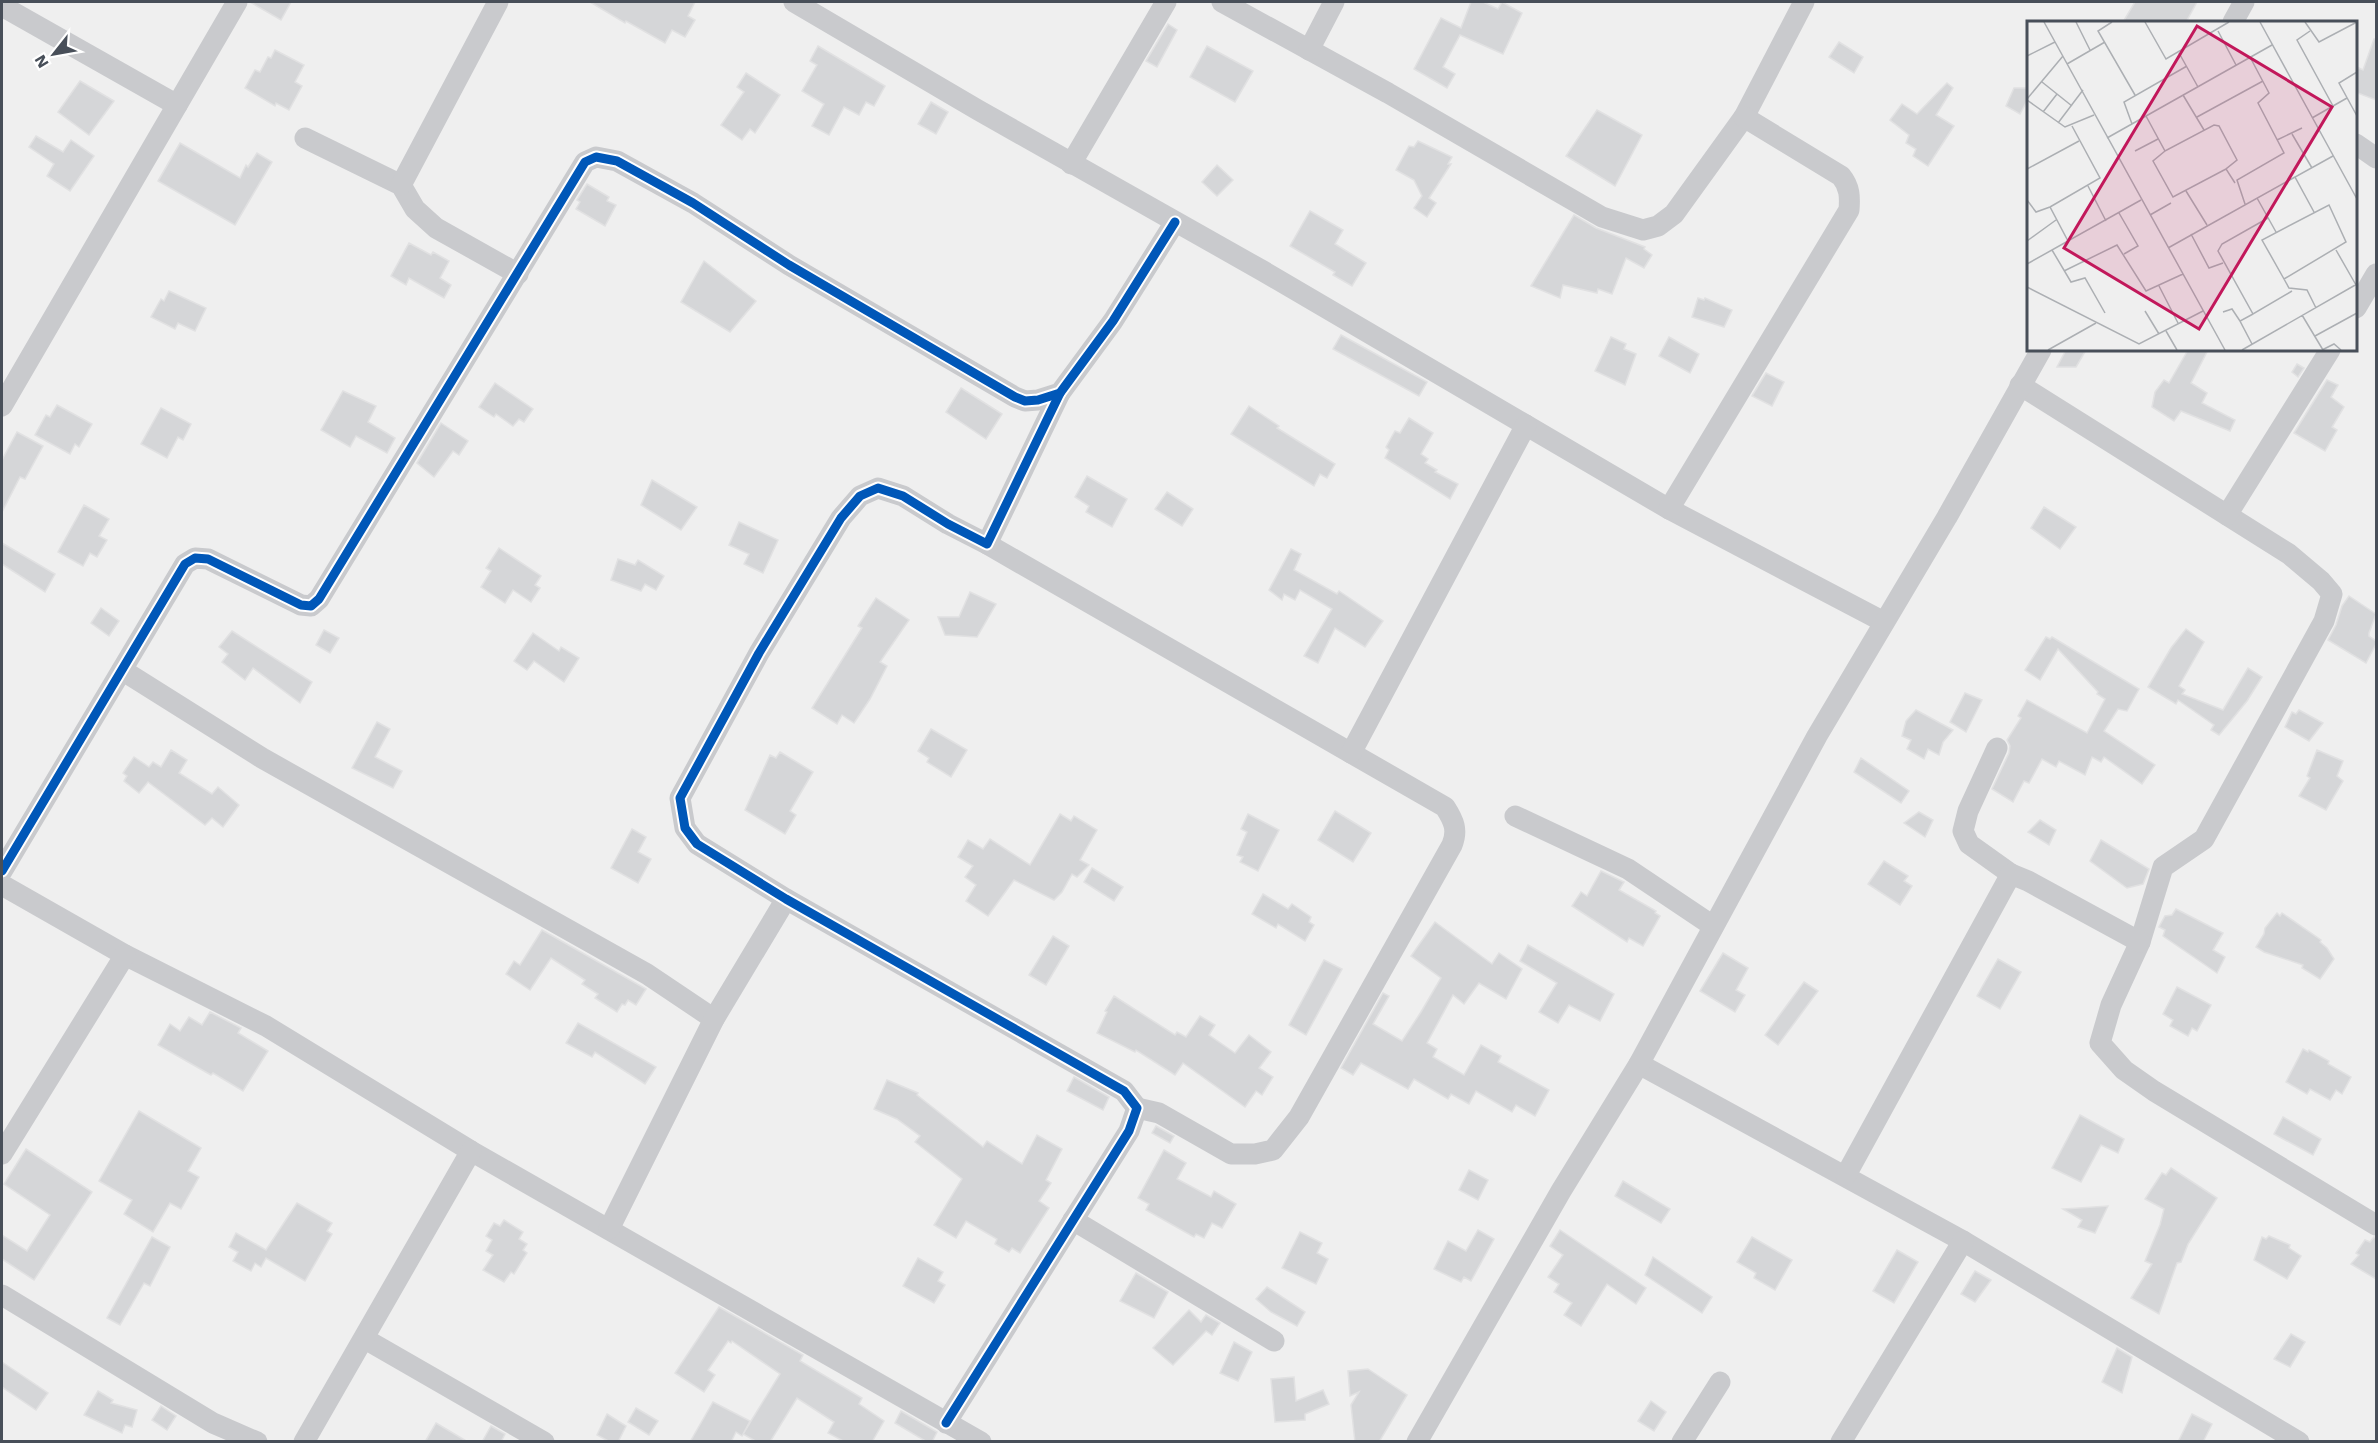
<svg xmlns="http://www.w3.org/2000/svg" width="2378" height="1443" viewBox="0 0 2378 1443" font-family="'Work Sans',sans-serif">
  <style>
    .building { fill: #d5d6d8; stroke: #e1e1e2; stroke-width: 1.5 }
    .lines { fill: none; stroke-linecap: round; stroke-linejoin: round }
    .minor { stroke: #c9cacd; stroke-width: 21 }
    .cycleway-casing { stroke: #fff; stroke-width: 13 }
    .cycleway { stroke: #0057b8; stroke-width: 9 }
    .inset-road { fill: none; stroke: #acafb3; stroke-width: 1.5 }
    .view { fill: #c2185b; fill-opacity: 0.15; stroke: #c2185b; stroke-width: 3 }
    .inset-edge { fill: none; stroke: #484f59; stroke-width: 3 }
  </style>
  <rect width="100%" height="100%" fill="#efefef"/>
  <g class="building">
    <polygon points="250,2 291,2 281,20"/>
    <polygon points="590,2 695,2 688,16 695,20 685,37 672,30 665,43 626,21 625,23"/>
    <polygon points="1471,2 1483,2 1498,9 1502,2 1522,13 1503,54 1460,35 1443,67 1455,74 1447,88 1414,69 1441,18 1461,28"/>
    <polygon points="2135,2 2197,2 2186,22 2123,22"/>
    <polygon points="1168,24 1177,30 1157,67 1146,61"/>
    <polygon points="2374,39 2376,39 2376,100 2355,92 2355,66 2363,70"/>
    <polygon points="1839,42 1863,57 1854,73 1829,57"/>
    <polygon points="818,46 885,86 874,106 866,102 859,115 844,107 829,135 812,126 824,104 802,91 817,65 810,61"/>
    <polygon points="1207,46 1253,71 1235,102 1190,77"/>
    <polygon points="275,50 304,65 295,82 302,86 289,110 276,103 275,106 245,88 255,70 260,72 268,57 271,58"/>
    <polygon points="746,73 780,95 755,133 750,129 742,140 721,125 744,92 737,87"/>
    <polygon points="80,81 114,101 89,135 58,112"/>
    <polygon points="1947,83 1953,88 1936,115 1954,126 1928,166 1913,156 1916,149 1906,143 1909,135 1890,120 1902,104 1917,114"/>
    <polygon points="2014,88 2028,88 2028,99 2020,114 2006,106"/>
    <polygon points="931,102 948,112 936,134 918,124"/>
    <polygon points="1597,110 1642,135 1615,186 1566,156"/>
    <polygon points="36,136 63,152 71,140 94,156 70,191 47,176 54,164 29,147"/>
    <polygon points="1418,141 1452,157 1448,164 1451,164 1429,198 1436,203 1427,217 1414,208 1422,196 1414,180 1396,170 1409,146 1414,147"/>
    <polygon points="180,143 240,178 246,165 248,167 257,153 272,162 235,225 158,181"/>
    <polygon points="1217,165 1233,180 1217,196 1202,182"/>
    <polygon points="587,184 609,197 607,201 616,205 605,226 576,209 580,202 577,200"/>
    <polygon points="1310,211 1343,230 1335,244 1366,263 1352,286 1333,275 1335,272 1290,246"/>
    <polygon points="1574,215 1596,228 1645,247 1644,249 1652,255 1644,268 1626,258 1612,294 1598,289 1597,293 1563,285 1560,298 1531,286"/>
    <polygon points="409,243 431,255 433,252 449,261 440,278 451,285 444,298 409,278 406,285 391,276"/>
    <polygon points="704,261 756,301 730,332 681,302"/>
    <polygon points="169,291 206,308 195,331 178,323 175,329 151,317 161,299 164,301"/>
    <polygon points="1698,298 1704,300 1705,298 1732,310 1724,327 1692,317"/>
    <polygon points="1341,335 1427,382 1419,396 1333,349"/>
    <polygon points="1611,337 1626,344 1624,349 1636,354 1625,385 1595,371"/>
    <polygon points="1669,337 1699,354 1690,373 1659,356"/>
    <polygon points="2066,350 2086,350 2076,367 2057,367"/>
    <polygon points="2188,350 2208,350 2191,383 2207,393 2202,403 2235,420 2230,431 2181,411 2174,421 2152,407 2155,392 2164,380 2169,383"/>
    <polygon points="2297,364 2304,368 2298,377 2292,372"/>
    <polygon points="1766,373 1784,382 1772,406 1752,396"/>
    <polygon points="2327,380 2338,385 2331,397 2344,407 2332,427 2337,430 2325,451 2294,433"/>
    <polygon points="495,383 533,409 524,422 519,419 513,426 496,414 494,417 479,407"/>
    <polygon points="961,388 1002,414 986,439 946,412"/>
    <polygon points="343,391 376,406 368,422 395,438 387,453 356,436 350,447 321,430"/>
    <polygon points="57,405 92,424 79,447 75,444 70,454 35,435 46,415 50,417"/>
    <polygon points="1249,406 1279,426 1277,428 1335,464 1327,478 1320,474 1314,486 1231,434"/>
    <polygon points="161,408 191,424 183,440 178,437 167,458 141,444"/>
    <polygon points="1409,418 1433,433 1421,454 1428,459 1425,463 1437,470 1435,472 1458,484 1450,499 1385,458 1389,450 1386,447 1395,431 1400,433"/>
    <polygon points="441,423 468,441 459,455 453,451 434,477 417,463"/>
    <polygon points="17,432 43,446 25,479 20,477 2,512 2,460"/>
    <polygon points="1087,476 1127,499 1112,527 1086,512 1089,506 1075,497"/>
    <polygon points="652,480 697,507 681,530 641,505"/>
    <polygon points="1167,492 1193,509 1182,526 1155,509"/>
    <polygon points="84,505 109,519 99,536 107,540 97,557 90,553 83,566 58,552"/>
    <polygon points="2044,507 2076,527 2060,549 2031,528"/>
    <polygon points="739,522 778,540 763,573 744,564 749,554 729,545"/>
    <polygon points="2,543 55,574 45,592 2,564"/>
    <polygon points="499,548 541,576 535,585 540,588 531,602 513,590 505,603 481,587 491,571 486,568"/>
    <polygon points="1291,549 1301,554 1294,570 1337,594 1339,591 1383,621 1365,647 1335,628 1318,663 1304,656 1332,609 1300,590 1295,600 1284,594 1282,600 1269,590"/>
    <polygon points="618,559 635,565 638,560 664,576 656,590 645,584 641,591 611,580"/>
    <polygon points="970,592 996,604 977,637 945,635 938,617 959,617"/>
    <polygon points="2349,596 2376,614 2369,633 2369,636 2376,641 2376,644 2366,663 2328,640 2336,625 2342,606"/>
    <polygon points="876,598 909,620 880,662 887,666 870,699 854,723 842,715 837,724 812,708 862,628 858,626"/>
    <polygon points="101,608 119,621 109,636 91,623"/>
    <polygon points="2186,629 2204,642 2179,686 2185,690 2182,694 2223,710 2248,668 2262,677 2247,701 2219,735 2211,730 2214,725 2178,700 2176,704 2148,687 2171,648"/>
    <polygon points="324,630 339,638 330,653 316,645"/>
    <polygon points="232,631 312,682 300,703 253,668 245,680 222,662 228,654 219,647"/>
    <polygon points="533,633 559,651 561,647 579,658 564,682 534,661 527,670 514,661"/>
    <polygon points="2046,637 2050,639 2052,637 2139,689 2127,711 2118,709 2104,731 2155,765 2142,784 2104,757 2101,762 2092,757 2085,775 2059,761 2056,767 2042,759 2029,783 2024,781 2013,802 1992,789 2009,753 2010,746 2007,740 2021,718 2018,716 2027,700 2087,733 2105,699 2097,694 2098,692 2058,649 2040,680 2025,670"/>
    <polygon points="1965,693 1982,700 1966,732 1950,722"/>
    <polygon points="1916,710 1953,730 1943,742 1939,755 1928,749 1924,759 1907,749 1911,740 1902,736 1906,721"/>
    <polygon points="2299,710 2323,723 2309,741 2285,727 2292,712 2296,714"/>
    <polygon points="377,722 390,729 375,757 402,771 393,788 352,768"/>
    <polygon points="931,729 967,750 951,777 927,762 929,758 918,751"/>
    <polygon points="171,750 187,760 179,773 212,794 218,787 239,805 223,827 212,818 205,825 148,782 139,793 124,781 127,776 123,773 134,757 149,767 153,762 161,767"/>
    <polygon points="2317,750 2343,761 2337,776 2343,781 2326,810 2299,796 2310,778 2307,776"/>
    <polygon points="780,752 813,772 790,811 796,815 785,834 745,810 770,755 776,758"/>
    <polygon points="1861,758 1909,791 1901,803 1854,772"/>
    <polygon points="1335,811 1371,833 1353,862 1318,840"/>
    <polygon points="1919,812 1933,820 1925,837 1904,823"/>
    <polygon points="1060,814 1071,821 1074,816 1097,830 1080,860 1089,865 1077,877 1072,874 1062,892 1054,900 1014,880 988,916 966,901 976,885 965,877 973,866 958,857 968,840 983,849 990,839 1030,865"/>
    <polygon points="1248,814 1279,830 1258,871 1240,862 1243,857 1237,855 1247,832 1241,829"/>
    <polygon points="2040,820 2056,830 2049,845 2028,832"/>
    <polygon points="632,829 646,837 638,852 651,859 638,883 611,868"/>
    <polygon points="2101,840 2149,869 2143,884 2127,888 2090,861"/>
    <polygon points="1884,861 1908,876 1904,881 1912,886 1900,905 1868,884"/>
    <polygon points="1092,868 1123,887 1114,901 1084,882"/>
    <polygon points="1601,871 1624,882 1619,890 1656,911 1655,913 1660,916 1643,946 1629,938 1627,942 1572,906 1581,892 1587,896"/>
    <polygon points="1263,894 1288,909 1292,904 1311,917 1309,922 1314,925 1305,941 1278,924 1276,928 1252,914"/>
    <polygon points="2176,909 2223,933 2213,950 2225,957 2217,973 2163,936 2165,930 2159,927 2165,916 2172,915"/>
    <polygon points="2277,913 2280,916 2282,913 2321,940 2320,942 2327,948 2334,959 2320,979 2302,968 2303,965 2264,952 2256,947 2264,934 2265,928"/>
    <polygon points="1435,922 1492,964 1499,953 1522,969 1506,999 1479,983 1464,1004 1453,995 1427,1043 1437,1049 1433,1057 1464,1075 1481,1045 1501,1056 1498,1062 1549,1090 1535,1116 1516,1105 1512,1112 1476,1091 1469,1104 1451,1094 1448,1099 1414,1079 1408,1089 1361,1063 1353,1075 1341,1068 1383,993 1389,996 1373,1024 1402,1041 1421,1012 1441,978 1411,956"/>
    <polygon points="542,930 646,989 636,1005 628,1000 625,1005 622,1004 617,1012 595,998 598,994 582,984 585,980 551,958 530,990 506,974 514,961 520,965"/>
    <polygon points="1053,936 1069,946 1046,985 1029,975"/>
    <polygon points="1528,945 1614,994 1600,1021 1569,1005 1558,1023 1539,1012 1557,983 1520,961"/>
    <polygon points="1723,953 1748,968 1736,990 1745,995 1735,1012 1700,991"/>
    <polygon points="1998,959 2021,972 2000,1009 1977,996"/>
    <polygon points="1324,960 1342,969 1306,1035 1289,1025"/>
    <polygon points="1804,982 1818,991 1778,1045 1765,1035"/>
    <polygon points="2177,987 2211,1005 2197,1031 2192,1028 2188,1036 2170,1026 2173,1020 2163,1014"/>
    <polygon points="1114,996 1175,1035 1177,1032 1186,1037 1200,1016 1215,1025 1209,1035 1235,1053 1249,1035 1271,1052 1259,1068 1273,1077 1262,1095 1256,1091 1245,1107 1183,1063 1175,1075 1136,1050 1135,1052 1097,1033 1107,1012 1105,1011"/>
    <polygon points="210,1012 241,1028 238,1033 268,1051 243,1091 213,1073 211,1075 158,1045 170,1024 180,1031 189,1017 202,1025"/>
    <polygon points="578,1023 656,1067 645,1084 595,1052 592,1057 566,1043"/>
    <polygon points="2303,1049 2308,1052 2309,1050 2329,1061 2328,1064 2351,1077 2342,1094 2336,1090 2330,1100 2310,1089 2307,1094 2286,1082"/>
    <polygon points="1074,1077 1109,1097 1103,1110 1067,1091"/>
    <polygon points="887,1080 918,1093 917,1095 983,1147 987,1141 1022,1164 1037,1135 1062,1149 1046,1180 1051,1183 1039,1201 1049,1208 1020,1253 1012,1248 1009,1252 995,1244 997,1239 966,1221 956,1238 934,1225 962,1179 915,1142 920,1136 897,1119 874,1109"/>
    <polygon points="139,1111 201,1148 188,1171 199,1177 181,1209 170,1203 153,1232 124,1214 132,1200 99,1181"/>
    <polygon points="2080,1115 2124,1139 2118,1153 2101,1145 2081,1182 2052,1168"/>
    <polygon points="2283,1117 2321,1139 2313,1155 2274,1134"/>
    <polygon points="1156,1126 1174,1136 1170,1143 1152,1133"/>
    <polygon points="26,1149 92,1192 34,1280 2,1259 2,1235 27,1251 50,1215 4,1184"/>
    <polygon points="1164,1150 1186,1163 1177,1179 1211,1197 1214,1191 1236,1204 1222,1228 1212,1223 1204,1238 1196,1234 1194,1237 1146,1210 1149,1204 1138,1198"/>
    <polygon points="2171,1168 2217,1198 2188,1244 2181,1262 2177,1263 2159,1314 2131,1298 2152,1264 2145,1261 2160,1225 2164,1209 2145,1199 2162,1173 2166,1175"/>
    <polygon points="1469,1170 1488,1180 1478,1200 1459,1190"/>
    <polygon points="1623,1181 1670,1209 1661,1223 1615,1196"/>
    <polygon points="297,1203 332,1223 327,1231 332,1234 305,1281 266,1258 261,1267 255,1263 251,1271 233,1261 238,1252 229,1247 236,1233 266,1250"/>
    <polygon points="2108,1206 2095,1233 2078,1227 2082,1220 2063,1209"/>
    <polygon points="504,1220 523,1232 519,1239 527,1244 523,1250 527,1253 514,1274 511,1272 504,1282 483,1270 493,1255 486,1251 492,1240 486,1236 494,1223 500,1226"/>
    <polygon points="1478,1230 1494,1239 1471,1281 1464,1277 1461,1282 1434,1269 1448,1241 1466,1251"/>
    <polygon points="1560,1230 1646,1288 1636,1304 1607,1284 1581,1326 1564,1315 1572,1303 1554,1292 1559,1284 1548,1277 1563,1255 1550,1246"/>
    <polygon points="1300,1232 1322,1243 1317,1253 1328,1259 1316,1284 1282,1268"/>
    <polygon points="2269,1236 2290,1245 2289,1248 2301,1256 2287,1279 2254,1260 2262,1237 2266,1239"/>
    <polygon points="152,1237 170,1247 150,1286 144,1283 120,1325 107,1318"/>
    <polygon points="1752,1237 1792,1260 1775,1290 1754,1278 1756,1273 1737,1262"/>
    <polygon points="2374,1237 2376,1238 2376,1279 2351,1264 2359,1255 2356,1253 2365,1240 2370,1242"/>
    <polygon points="1897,1250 1918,1262 1894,1303 1873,1291"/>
    <polygon points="1653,1257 1712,1297 1702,1313 1645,1275"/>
    <polygon points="918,1258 943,1272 938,1281 945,1285 934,1303 903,1286"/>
    <polygon points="1975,1271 1991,1280 1975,1302 1961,1294"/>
    <polygon points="1136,1273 1168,1292 1154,1318 1120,1301"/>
    <polygon points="1267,1287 1305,1312 1297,1326 1271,1312 1256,1299"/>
    <polygon points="719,1307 803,1355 800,1361 862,1398 859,1404 884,1421 872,1442 845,1442 828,1433 834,1422 797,1398 770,1442 757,1442 743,1434 780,1374 732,1341 731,1343 728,1341 708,1370 715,1375 704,1392 675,1373"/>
    <polygon points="1189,1310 1201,1322 1206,1315 1220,1323 1212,1335 1206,1331 1173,1365 1153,1348"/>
    <polygon points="2291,1334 2305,1342 2290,1367 2274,1359"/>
    <polygon points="1234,1342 1252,1352 1238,1381 1220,1373"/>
    <polygon points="2117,1348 2132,1357 2122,1393 2102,1382"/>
    <polygon points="2,1362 48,1393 36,1410 2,1387"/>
    <polygon points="1368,1369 1407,1395 1379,1442 1355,1442 1351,1405 1359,1392 1350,1396 1348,1371"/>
    <polygon points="1294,1377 1296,1401 1323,1390 1329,1404 1305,1414 1305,1420 1275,1422 1271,1379"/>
    <polygon points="98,1391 113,1400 111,1403 137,1410 132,1427 125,1425 122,1433 84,1415"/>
    <polygon points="1651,1401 1666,1412 1654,1431 1638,1421"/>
    <polygon points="713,1402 750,1421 742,1436 736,1432 731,1442 690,1442"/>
    <polygon points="161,1406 176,1416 167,1430 152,1420"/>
    <polygon points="636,1408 658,1421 649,1435 628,1422"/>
    <polygon points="901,1411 937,1432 932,1442 927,1442 895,1423"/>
    <polygon points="607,1414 626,1426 618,1442 610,1442 597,1435"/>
    <polygon points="2192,1414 2212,1424 2203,1442 2178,1442"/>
    <polygon points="436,1423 468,1442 425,1442"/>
    <polygon points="491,1426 505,1434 501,1442 482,1442"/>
  </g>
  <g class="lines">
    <g class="minor">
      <polyline points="794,2 978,110 1263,271 1669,509 1884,622"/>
      <polyline points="1222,2 1388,93 1602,217 1643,230 1658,226 1674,214 1744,117 1804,2"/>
      <polyline points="2,6 177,105"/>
      <polyline points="2233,22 2244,2"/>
      <polyline points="1309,50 1334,2"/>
      <polyline points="305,138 401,185 415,209 436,228 518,274"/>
      <polyline points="2356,144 2376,158"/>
      <polyline points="1071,164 1166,2"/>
      <polyline points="401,185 498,2"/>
      <polyline points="2356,308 2376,274"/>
      <polyline points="2020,385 2289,554 2321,581 2332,594 2324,621 2204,839 2163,867 2140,942 2111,1005 2100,1043 2124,1070 2154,1091 2376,1225"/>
      <polyline points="2,406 237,2"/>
      <path d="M1669 509 1849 210C1850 197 1850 187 1841 176L1744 117"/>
      <polyline points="2227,515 2330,350"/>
      <path d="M987 544 1445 807C1454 821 1458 830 1452 845L1299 1117 1273 1150 1255 1154H1231L1159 1113 1137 1108"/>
      <polyline points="122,670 262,758 647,974 714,1019"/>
      <polyline points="1997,748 1968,811 1963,831 1969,844 2011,874"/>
      <polyline points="1351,753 1526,425"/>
      <polyline points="1515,816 1628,869 1713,926"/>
      <polyline points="2,871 185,564 195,558 208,559 301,605 311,606 319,599 585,162 596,157 617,161 693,203 789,265 1015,397 1025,401 1038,400 1060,393 1113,321 1175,222"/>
      <polyline points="2,885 125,955 266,1026 471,1151 981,1442"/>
      <polyline points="1639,1064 1963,1241 2299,1442"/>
      <polyline points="2,1154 125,955"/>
      <polyline points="1846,1175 2011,874 2028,881 2140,942"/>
      <polyline points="1073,1220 1274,1341"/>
      <polyline points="609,1229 714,1019 786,899"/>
      <polyline points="2,1295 213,1423 257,1442"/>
      <polyline points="365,1339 544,1442"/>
      <polyline points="946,1423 1129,1131 1137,1108 1124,1091 786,899 697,844 685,828 680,798 759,653 841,518 860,496 878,488 903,496 948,524 987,544 1060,393"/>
      <polyline points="304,1442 471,1151"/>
      <polyline points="1417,1442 1561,1191 1639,1064 1817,736 1947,517 2041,350"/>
      <polyline points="1682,1442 1720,1382"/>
      <polyline points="1841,1442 1963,1241"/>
    </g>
    <g class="cycleway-casing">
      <g id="cycleway">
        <polyline points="2,871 185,564 195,558 208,559 301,605 311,606 319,599 585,162 596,157 617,161 693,203 789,265 1015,397 1025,401 1038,400 1060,393 1113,321 1175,222"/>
        <polyline points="946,1423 1129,1131 1137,1108 1124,1091 786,899 697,844 685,828 680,798 759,653 841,518 860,496 878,488 903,496 948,524 987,544 1060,393"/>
      </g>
    </g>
    <use href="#cycleway" class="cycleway"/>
  </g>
  <g transform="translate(2027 21)">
    <rect width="330" height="330" fill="#efefef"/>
    <path class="inset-road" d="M17 1 198 329M49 1 63 29M85 1 71 10 108 74M118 1 139 38 202 1M233 1 330 178M278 1 292 21 330 1M191 10 209 44M283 10 270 19 306 85M152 32 171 66M0 35 28 21M40 43 78 21M330 51 312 62 330 95M15 61 45 85M156 74 177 109M0 78 36 35M0 79 38 106 67 94M16 91 30 73M119 95 138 130 187 104 192 105 210 139 199 148 208 162M170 96 236 60M285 97 320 77M31 102 56 69M105 103 97 81 160 45M265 113 285 147M80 117 245 24M250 119 275 107M108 130 131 118M138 130 126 140 146 176 199 148M0 148 52 120M61 165 79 200M159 170 180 204M230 177 249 211M0 179 9 191 23 186 41 220 114 179M218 183 210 159 257 132 231 82 242 72 223 36M23 186 73 157 45 105M287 191 268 156 306 135M92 192 111 225 97 233M123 194 144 182M241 197 195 223 191 230 226 293 265 270M164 213 182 247 196 242M0 220 29 199M141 227 268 156M25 229 44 261 58 257 78 292M309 229 329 264M0 243 41 220M37 250 90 224 119 270 156 253M257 258 319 221 302 184 235 219 257 258 262 267 280 269 289 287M132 265 151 302M0 266 112 323 176 290M118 290 132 313M196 291 205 288 213 300M275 294 296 329M139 310 150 329M288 315 330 292M225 323 213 300 226 293M21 329 69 302M215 329 330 263M295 329 307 323 314 329"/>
    <path class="view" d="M170 5 305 86 172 308 37 227Z"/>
    <rect width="330" height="330" class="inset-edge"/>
  </g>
  <rect width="2378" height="1443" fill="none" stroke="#484f59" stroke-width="6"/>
  <g transform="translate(54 54) rotate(239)" stroke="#ffffff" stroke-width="4.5" paint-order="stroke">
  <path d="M0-4.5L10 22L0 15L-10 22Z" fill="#484f59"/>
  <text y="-9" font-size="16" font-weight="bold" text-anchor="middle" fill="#484f59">N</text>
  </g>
</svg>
